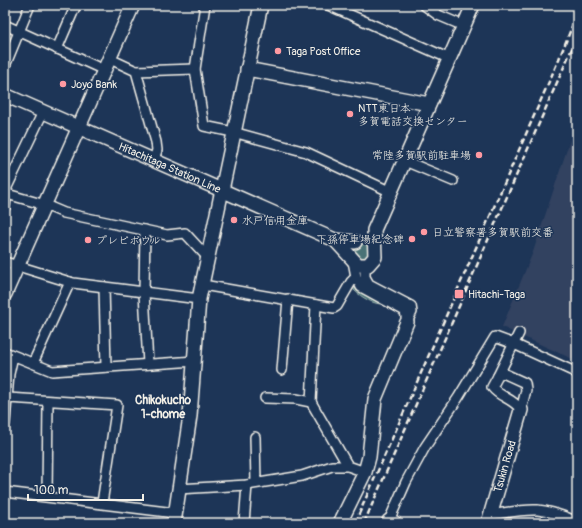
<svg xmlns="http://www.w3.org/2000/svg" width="582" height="528" viewBox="0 0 582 528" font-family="Pangolin,'Klee One',sans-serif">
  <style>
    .built { fill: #334260 }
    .green { fill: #487276; stroke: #9eb2af }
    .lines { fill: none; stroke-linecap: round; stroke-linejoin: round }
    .street-casing { stroke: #f4f1e8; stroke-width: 12 }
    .secondary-casing { stroke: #f4f1e8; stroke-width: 16 }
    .street { stroke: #1d3557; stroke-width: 9 }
    .secondary { stroke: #1d3557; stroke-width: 13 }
    .rail { stroke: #f4f1e8; stroke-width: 2.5; stroke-dasharray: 6 3; stroke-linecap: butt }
    .poi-dot { fill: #ff9aa2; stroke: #1d3557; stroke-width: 1.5 }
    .labels { text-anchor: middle; stroke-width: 3; stroke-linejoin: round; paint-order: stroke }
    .poi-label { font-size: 11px; fill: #f4f1e8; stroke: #1d3557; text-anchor: start }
    .street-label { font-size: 11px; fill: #f4f1e8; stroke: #1d3557 }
    .neighbourhood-label { font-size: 12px; font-weight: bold; fill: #f4f1e8; stroke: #1d3557 }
  </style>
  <rect width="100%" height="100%" fill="#1d3557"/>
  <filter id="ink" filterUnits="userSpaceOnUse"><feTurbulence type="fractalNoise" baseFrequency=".025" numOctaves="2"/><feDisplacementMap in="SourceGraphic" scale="8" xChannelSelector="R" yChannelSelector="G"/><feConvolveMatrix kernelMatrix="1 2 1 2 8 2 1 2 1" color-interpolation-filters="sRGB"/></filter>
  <g filter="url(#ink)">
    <polygon class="built" points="577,119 577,361 502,327 533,252"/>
    <g class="green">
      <polygon points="364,244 369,247 371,253 364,262 354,253 356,247"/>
      <path d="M354 285H358L362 293 384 304C374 305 361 297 354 290Z"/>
    </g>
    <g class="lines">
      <g class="street-casing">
        <g id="street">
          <polyline points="205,5 195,69 204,126 233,132 306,152 391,192"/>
          <polyline points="328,5 450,59"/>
          <polyline points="424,5 438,15 464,26"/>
          <polyline points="5,25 104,70"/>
          <polyline points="57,49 76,5"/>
          <polyline points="108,58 136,71 156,142 157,150 154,160"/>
          <polyline points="5,66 30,5"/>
          <polyline points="136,71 195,69"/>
          <polyline points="405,161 453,181"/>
          <polyline points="8,185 43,112"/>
          <polyline points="7,194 45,205 64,213 167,235 185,233 209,259"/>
          <polyline points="5,207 7,189"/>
          <polyline points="145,230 144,293 148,364"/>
          <polyline points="353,261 356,277 361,287 405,311 407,322"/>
          <polyline points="5,262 73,283 199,299"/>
          <polyline points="365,265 365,277 369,284 411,306 412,312 407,322"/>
          <polyline points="203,285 334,308 337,306 351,282 356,277"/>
          <polyline points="104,287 106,367"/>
          <polyline points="5,352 52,371 195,361"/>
          <polyline points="33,363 70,282"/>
          <polyline points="282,370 288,299"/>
          <path d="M503 373 525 383 526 390 521 410C512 397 500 398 492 387L498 376Z"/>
          <polyline points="498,376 519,333"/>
          <polyline points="8,398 117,405 102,503"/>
          <polyline points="265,398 296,399 311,402 348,466"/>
          <polyline points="311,402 316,305"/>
          <polyline points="5,423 9,374 13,356"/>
          <polyline points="255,437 256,483"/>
          <polyline points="178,489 247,485 302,476 332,466 348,466 365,472"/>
          <polyline points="5,492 175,513"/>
          <polyline points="47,496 48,401"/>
          <path d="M490 515C529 509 540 505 577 522"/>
          <polyline points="244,523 247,485"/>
          <polyline points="388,523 406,482 425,447 458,398 495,337 514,344 577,373"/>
        </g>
      </g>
      <g class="secondary-casing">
        <g id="secondary">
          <polyline points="247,69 429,104"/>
          <path id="s1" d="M5 95 335 240 355 242"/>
          <polyline points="335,240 358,265 368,265 375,257 374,230 473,5"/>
          <polyline points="5,294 133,5"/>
          <polyline points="389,521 395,523"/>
          <polyline points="174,523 190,416 199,299 261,5"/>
          <polyline points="340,523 365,472 369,457 375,399 407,322"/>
          <path id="s2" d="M488 523 521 410"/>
        </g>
      </g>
      <use href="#street" class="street"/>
      <use href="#secondary" class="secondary"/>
      <g class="rail">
        <polyline points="355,523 559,59 577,14"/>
        <polyline points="364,523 577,37"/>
      </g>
    </g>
  </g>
  <g class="poi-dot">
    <circle cx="278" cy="51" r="4"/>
    <circle cx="63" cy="84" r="4"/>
    <circle cx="350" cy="114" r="4"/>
    <circle cx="479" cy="155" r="4"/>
    <circle cx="234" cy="220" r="4"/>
    <circle cx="424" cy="232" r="4"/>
    <circle cx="412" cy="239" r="4"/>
    <circle cx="88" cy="240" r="4"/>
    <rect x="454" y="289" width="10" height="10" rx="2"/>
  </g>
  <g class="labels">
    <g class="poi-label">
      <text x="286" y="55">Taga Post Office</text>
      <text x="71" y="88">Joyo Bank</text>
      <text x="358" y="112">NTT東日本<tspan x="358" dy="13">多賀電話交換センター</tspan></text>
      <text x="471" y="159" text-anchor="end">常陸多賀駅前駐車場</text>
      <text x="242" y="224">水戸信用金庫</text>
      <text x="432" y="236">日立警察署多賀駅前交番</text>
      <text x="404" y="243" text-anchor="end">下孫停車場紀念碑</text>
      <text x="96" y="244">プレビボウル</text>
      <text x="468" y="298">Hitachi-Taga</text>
    </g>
    <g class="street-label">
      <text dy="4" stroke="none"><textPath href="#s1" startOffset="180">Hitachitaga Station Line</textPath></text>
      <text dy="4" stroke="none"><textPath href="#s2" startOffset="59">Tsukin Road</textPath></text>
    </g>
    <g class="neighbourhood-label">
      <text x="163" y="404">Chikokucho<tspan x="163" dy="14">1-chome</tspan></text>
    </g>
  </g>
  <rect width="582" height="528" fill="none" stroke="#1d3557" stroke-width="20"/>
  <rect x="10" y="10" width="562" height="508" fill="none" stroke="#f4f1e8" stroke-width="1.5" filter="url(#ink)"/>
  <path d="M28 494v6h115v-6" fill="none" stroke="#f4f1e8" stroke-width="2"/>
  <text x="34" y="494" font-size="12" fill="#f4f1e8" stroke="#1d3557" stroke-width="3" paint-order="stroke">100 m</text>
</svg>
